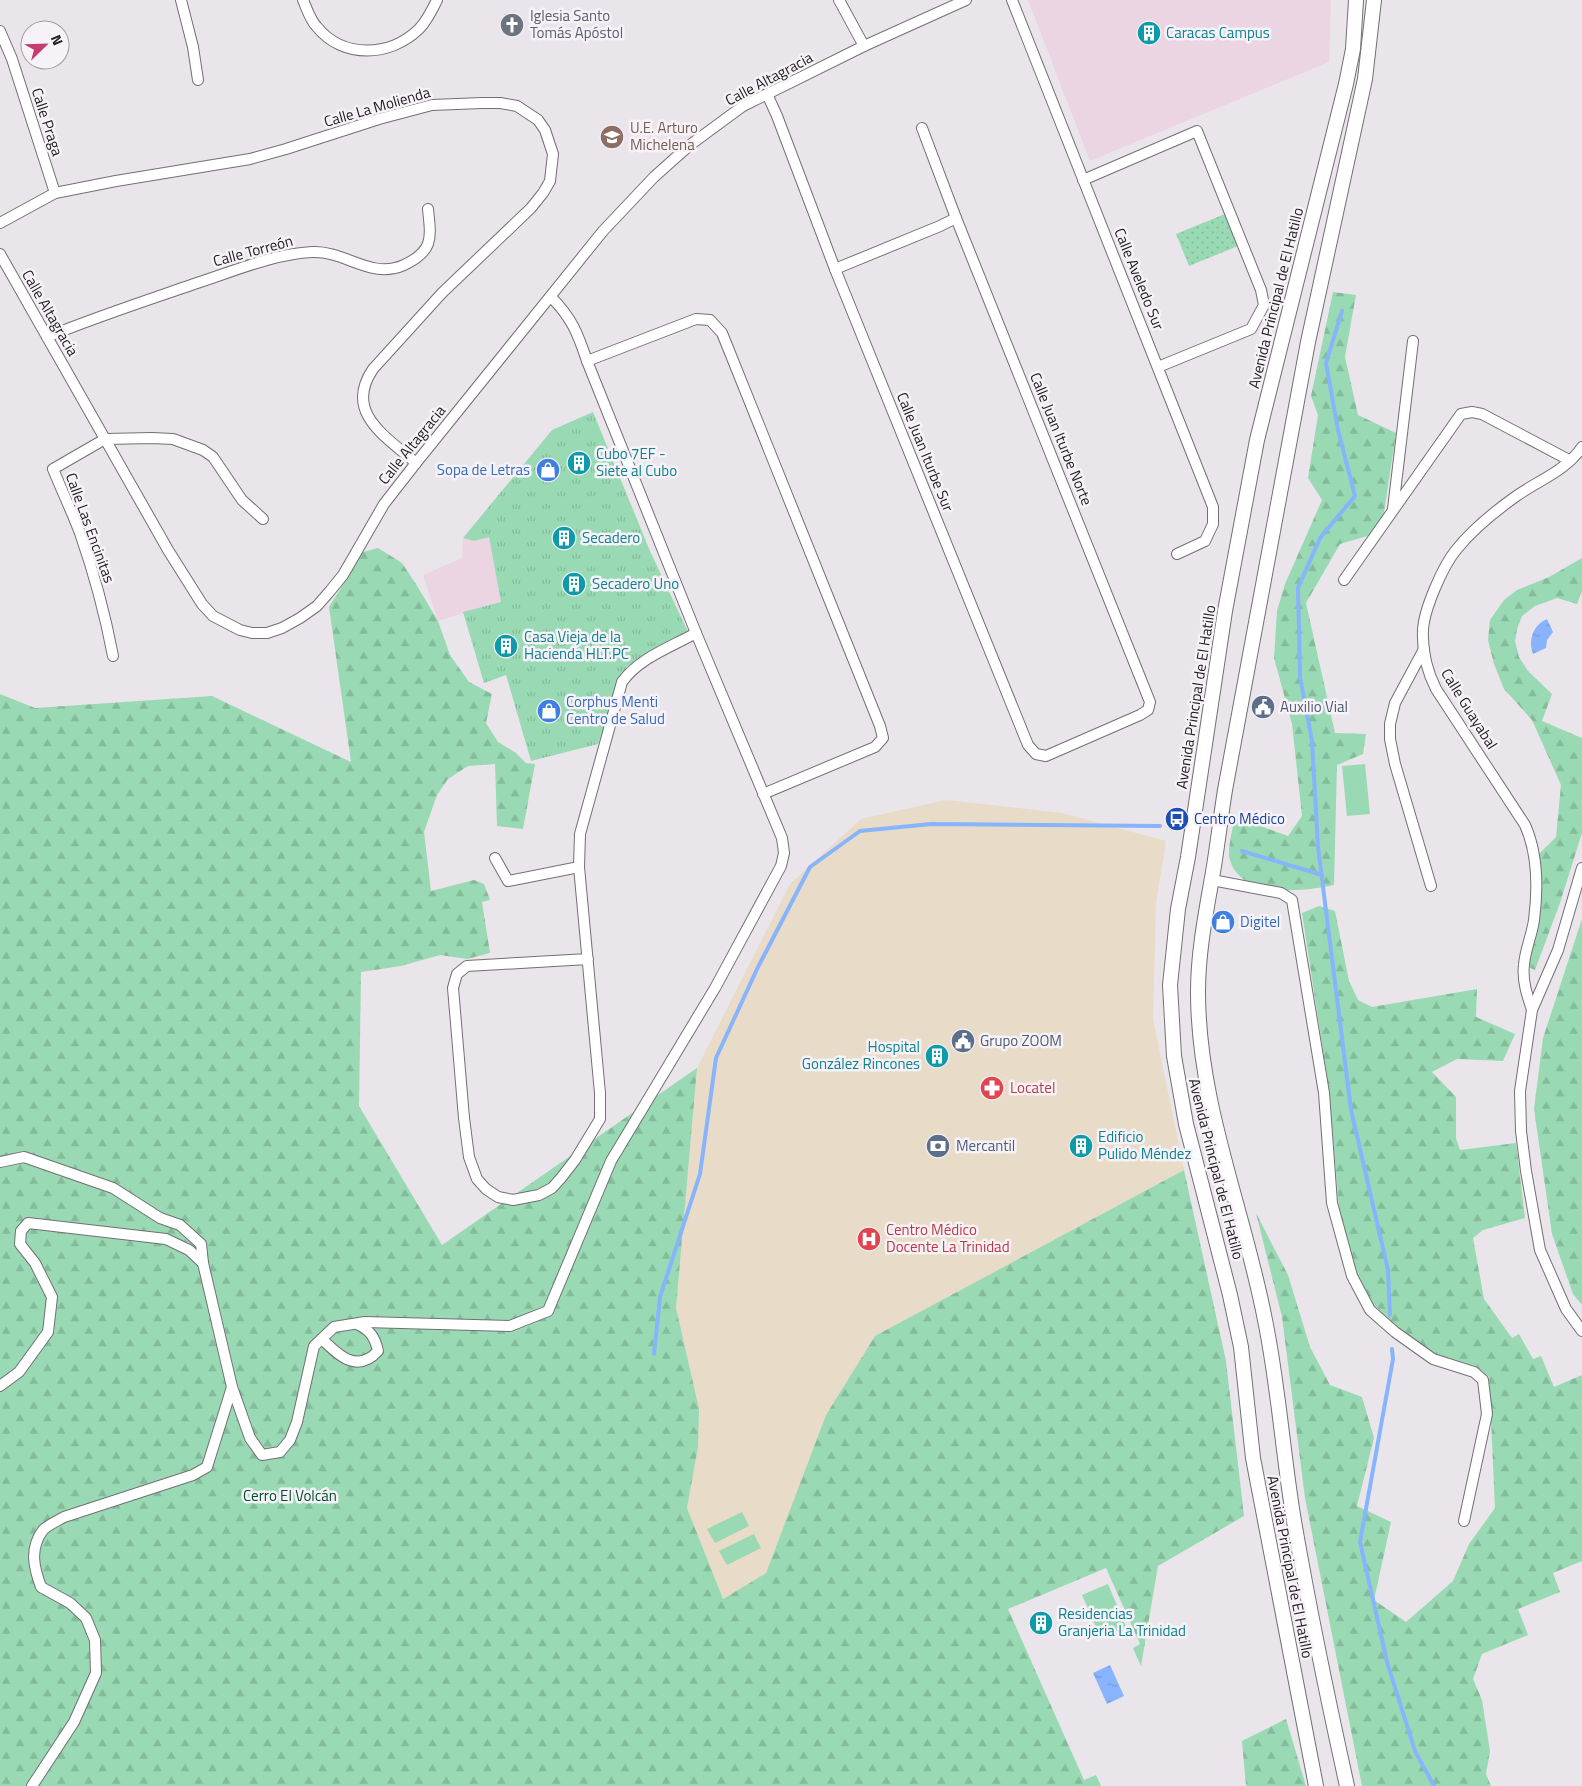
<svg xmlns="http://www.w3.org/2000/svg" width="1582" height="1786" viewBox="0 0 1582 1786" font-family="'Titillium Web',sans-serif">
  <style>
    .commercial { fill: #ecd5e2 }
    .medical { fill: #e8dbc7 }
    .grass { fill: url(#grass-dots) }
    .forest { fill: url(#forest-firs) }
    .park { fill: url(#park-tufts) }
    .pitch { fill: #99dab4 }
    .water { fill: url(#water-ripples) }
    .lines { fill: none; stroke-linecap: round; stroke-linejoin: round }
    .stream { stroke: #88b4fd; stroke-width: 4 }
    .street-casing { stroke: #736f74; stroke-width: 12 }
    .secondary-casing { stroke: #736f74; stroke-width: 16 }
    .street { stroke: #fff; stroke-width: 10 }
    .secondary { stroke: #fff; stroke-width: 14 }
    .labels { text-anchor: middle; stroke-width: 5; stroke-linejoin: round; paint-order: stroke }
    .worship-label { font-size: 15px; fill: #5b616d; stroke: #f7f2f8; text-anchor: start }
    .culture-label { font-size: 15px; fill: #0d838f; stroke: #f7f2f8; text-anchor: start }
    .street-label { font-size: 15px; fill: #222022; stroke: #f7f2f8 }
    .education-label { font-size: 15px; fill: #785e54; stroke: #f7f2f8; text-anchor: start }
    .shop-label { font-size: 15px; fill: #366cbe; stroke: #f7f2f8; text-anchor: start }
    .service-label { font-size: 15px; fill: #4e5e75; stroke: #f7f2f8; text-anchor: start }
    .transit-label { font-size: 15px; fill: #164399; stroke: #f7f2f8; text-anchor: start }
    .health-label { font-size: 15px; fill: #be3a42; stroke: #f7f2f8; text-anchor: start }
    .park-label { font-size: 15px; fill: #014f2f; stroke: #f7f2f8 }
  </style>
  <defs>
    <pattern id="grass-dots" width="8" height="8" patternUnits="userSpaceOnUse" patternTransform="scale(1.25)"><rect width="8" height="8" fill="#99dab4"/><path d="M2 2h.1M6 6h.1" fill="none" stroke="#84bb9a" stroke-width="1.8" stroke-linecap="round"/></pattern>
    <pattern id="forest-firs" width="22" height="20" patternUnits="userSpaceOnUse" patternTransform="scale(1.25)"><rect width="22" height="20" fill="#99dab4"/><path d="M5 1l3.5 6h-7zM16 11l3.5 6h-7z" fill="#84bb9a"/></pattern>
    <pattern id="park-tufts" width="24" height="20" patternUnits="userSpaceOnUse" patternTransform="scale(1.25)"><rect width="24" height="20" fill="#99dab4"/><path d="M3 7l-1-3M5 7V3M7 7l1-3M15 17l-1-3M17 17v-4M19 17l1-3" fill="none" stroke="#84bb9a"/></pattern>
    <pattern id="water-ripples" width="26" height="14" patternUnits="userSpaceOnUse" patternTransform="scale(1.25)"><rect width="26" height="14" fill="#88b4fd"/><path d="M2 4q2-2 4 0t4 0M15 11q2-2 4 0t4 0" fill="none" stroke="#759ad9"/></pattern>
  </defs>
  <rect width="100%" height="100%" fill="#eae5ea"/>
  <g class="commercial">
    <polygon points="1028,0 1331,0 1329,62 1090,161"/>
    <polygon points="489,537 501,602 438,621 423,575 462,558 463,538 474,541"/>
  </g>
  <polygon class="medical" points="946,800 1062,813 1166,841 1156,903 1153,1019 1184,1170 875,1336 826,1415 766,1573 723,1599 687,1508 698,1447 676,1308 697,1068 790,884 861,819"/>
  <polygon class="grass" points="1225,214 1238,246 1189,266 1176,234"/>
  <g class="forest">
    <path d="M1333 292 1356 295 1345 357 1358 415 1396 433 1381 532 1340 544 1306 603 1335 733 1366 734 1363 754 1337 765 1334 885C1303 892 1237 899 1229 856 1228 848 1233 826 1235 817L1288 836 1302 816 1292 724 1274 658 1277 611 1285 584 1322 500 1308 478 1318 415 1311 396Z"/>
    <polygon points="378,548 402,563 416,584 438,621 450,655 469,682 492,694 486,723 498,742 516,753 526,763 535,764 523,829 497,826 495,764 468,766 448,779 437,795 424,832 431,891 474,880 484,884 490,900 482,902 490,953 467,959 440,955 401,966 361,972 359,1106 442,1245 697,1068 676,1308 699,1409 698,1447 687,1508 723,1599 766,1573 826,1415 875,1336 1184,1170 1226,1361 1244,1516 1158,1566 1141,1666 1133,1648 1140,1644 1106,1568 1008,1609 1084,1780 1096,1775 1101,1786 0,1786 0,694 35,708 212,696 351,762 329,607 363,552"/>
    <polygon points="1582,558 1582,591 1577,604 1557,598 1535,606 1522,616 1517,629 1515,641 1519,657 1528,671 1552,694 1542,721 1582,738 1582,833 1560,903 1535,970 1524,965 1534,920 1535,858 1556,837 1561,785 1532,720 1504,689 1494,664 1488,640 1490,620 1504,600 1517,590 1549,577"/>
    <polygon points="1319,906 1335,911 1349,981 1358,1000 1372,1007 1477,989 1476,1017 1515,1034 1503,1061 1457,1059 1432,1072 1456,1097 1456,1138 1460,1150 1516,1143 1525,1218 1483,1230 1473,1238 1484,1299 1512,1338 1519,1334 1533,1359 1541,1356 1554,1387 1582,1375 1582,1561 1553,1573 1560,1592 1518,1609 1528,1635 1482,1654 1473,1679 1482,1700 1490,1751 1486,1774 1491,1786 1362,1786 1305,1498 1282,1317 1256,1213 1288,1275 1310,1347 1330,1385 1362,1397 1374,1438 1357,1506 1391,1522 1374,1600 1406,1622 1453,1581 1469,1544 1495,1508 1489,1377 1476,1366 1435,1354 1397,1327 1373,1304 1354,1270 1339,1209 1329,1090 1302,913"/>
    <polygon points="1582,919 1582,1305 1573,1294 1552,1234 1534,1109 1543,1038"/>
    <polygon points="1286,1719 1306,1786 1246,1786 1242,1741"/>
  </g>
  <polygon class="park" points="593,412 650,551 689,634 627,666 598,744 531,761 506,675 484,683 463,612 501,602 489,537 474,541 463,538 552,430"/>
  <g class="pitch">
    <polygon points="1365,764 1370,814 1347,816 1342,766"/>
    <polygon points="742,1512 749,1526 715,1543 707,1529"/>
    <polygon points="754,1534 761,1548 727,1565 719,1551"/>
    <polygon points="1108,1584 1126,1627 1101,1638 1082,1595"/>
  </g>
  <g class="water">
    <path d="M1547 619 1553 632 1547 640 1546 648 1533 654C1528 640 1533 625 1547 619Z"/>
    <polygon points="1110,1665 1124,1696 1107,1704 1093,1673"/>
  </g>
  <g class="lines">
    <g class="stream">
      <polyline points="1342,311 1326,363 1338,430 1355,496 1320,538 1298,588 1300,677 1312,741 1318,847 1351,1110 1388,1270 1390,1315"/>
      <polyline points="1242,851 1322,875"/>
      <polyline points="1392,1349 1393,1359 1360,1542 1387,1662 1415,1751 1434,1786"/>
      <polyline points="654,1354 660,1297 700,1174 716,1058 758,967 810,867 860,831 931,824 1160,826"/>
    </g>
    <g class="street-casing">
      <g id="street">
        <polyline points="181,0 193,47 198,80"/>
        <path d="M303 0C307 9 310 20 317 27 343 59 390 57 419 29 427 21 432 10 437 0"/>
        <polyline points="839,0 864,46"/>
        <polyline points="1012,0 1213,507 1213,524 1205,541 1177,554"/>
        <polyline points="0,31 12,59 55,193"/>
        <polyline points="767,94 777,116 835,269 1028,745 1036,754 1046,756 1140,715 1148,710 1150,702 956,218 922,128"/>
        <polyline points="1083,180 1197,131 1261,290 1264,305 1251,329 1158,367"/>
        <path d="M0 223 55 193 116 181 250 159 286 149 379 119 432 105 482 103H500L517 106 538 120 545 130 553 154 550 181 543 193 531 208 442 293 373 369C343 413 387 437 416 463"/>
        <polyline points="0,254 168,550 202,604 213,616 240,630 252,633 267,633 282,628 300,618 317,606 330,591 343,575 384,504 416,463 603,231 654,177 673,160 690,145 743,106 864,46 966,0"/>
        <polyline points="835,269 940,226 956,218"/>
        <path d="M47 337C96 317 145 301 194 284 232 272 272 254 312 252 344 250 371 280 404 265 434 251 431 238 428 209"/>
        <polyline points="587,361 696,319 710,320 722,333 880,726 883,738 875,747 763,794"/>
        <polyline points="1393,509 1413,341"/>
        <polyline points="1344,580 1461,414 1472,412 1482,414 1569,460"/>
        <polyline points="1424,649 1395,703 1390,724 1390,739 1395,764 1431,886"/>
        <path d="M113 656C105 614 94 573 80 533 72 512 62 491 53 469L105 439 152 438 173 439 203 450 213 457 242 500 263 519"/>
        <polyline points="495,858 508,881 579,867"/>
        <polyline points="1582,868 1558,950 1532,1010 1520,1091 1521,1131 1526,1171 1540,1250 1566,1309 1582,1331"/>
        <polyline points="1212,880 1281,893 1292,900 1324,1093 1332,1203 1352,1276 1370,1310 1395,1332 1433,1359 1474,1372 1483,1380 1487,1414 1464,1521"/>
        <path d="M588 959 467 966 457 974 453 988 464 1118 469 1157 477 1179 486 1189 498 1197 513 1200 539 1195 552 1188 561 1178 575 1160 600 1119V1093L579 867 580 834 622 682C639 658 671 647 696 633"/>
        <path d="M1532 1010C1527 995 1522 980 1524 965 1525 950 1532 935 1534 920 1538 889 1538 854 1525 825L1436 689C1427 671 1422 650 1423 630 1424 609 1443 566 1456 550 1472 530 1494 512 1515 497 1537 481 1566 471 1582 447"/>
        <polyline points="0,1162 24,1157 113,1188 160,1218 180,1225 201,1244 203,1263"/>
        <path d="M322 1339C338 1355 357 1374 378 1351 375 1337 370 1330 357 1324"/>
        <path d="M0 1386 19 1372 48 1332 52 1297 35 1263 20 1244 21 1231 28 1223 166 1239 189 1250 203 1263 232 1387 250 1438 262 1455 280 1452 290 1440 297 1422 314 1346 334 1327 365 1322 510 1326 548 1311 611 1161 715 988 781 866 784 853 782 838 696 633 587 361C578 334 572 318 551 297"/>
        <path d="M32 1786 74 1722 96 1673 95 1640 86 1618 70 1603 41 1587C34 1568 29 1549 43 1530 48 1525 57 1521 64 1517L193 1475 207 1467 232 1387"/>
      </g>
    </g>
    <g class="secondary-casing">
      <g id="secondary">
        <polyline points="1316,1786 1253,1458 1241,1347 1230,1295 1186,1124 1174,1056 1170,985 1178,909 1188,857 1225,611 1257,440 1346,84 1353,49 1356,0"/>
        <path d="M1347 1786C1328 1700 1310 1613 1295 1527 1283 1458 1279 1388 1265 1320 1244 1210 1198 1105 1198 992 1198 949 1207 908 1214 866 1218 841 1221 815 1225 790L1308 342 1365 79 1374 0"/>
      </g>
    </g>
    <use href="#street" class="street"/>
    <use href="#secondary" class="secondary"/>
  </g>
  <defs>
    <g id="church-disc" transform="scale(1.25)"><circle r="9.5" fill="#6b7280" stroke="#f7f2f8"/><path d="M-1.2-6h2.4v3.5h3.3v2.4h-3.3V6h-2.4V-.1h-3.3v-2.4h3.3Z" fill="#fff"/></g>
    <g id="building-disc" transform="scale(1.25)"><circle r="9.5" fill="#0f9aa8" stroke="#f7f2f8"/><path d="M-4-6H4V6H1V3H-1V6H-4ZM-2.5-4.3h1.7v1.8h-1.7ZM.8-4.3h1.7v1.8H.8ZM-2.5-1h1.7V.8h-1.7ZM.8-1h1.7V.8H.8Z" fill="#fff"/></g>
    <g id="school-disc" transform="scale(1.25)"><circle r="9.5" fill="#8d6e63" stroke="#f7f2f8"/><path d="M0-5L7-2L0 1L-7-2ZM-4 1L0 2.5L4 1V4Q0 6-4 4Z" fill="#fff"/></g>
    <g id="shop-disc" transform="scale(1.25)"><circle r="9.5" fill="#3f7fe0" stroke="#f7f2f8"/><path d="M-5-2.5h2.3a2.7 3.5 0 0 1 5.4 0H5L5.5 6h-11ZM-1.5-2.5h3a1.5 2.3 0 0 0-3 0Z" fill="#fff"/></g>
    <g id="civic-disc" transform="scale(1.25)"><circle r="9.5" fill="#5c6f8a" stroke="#f7f2f8"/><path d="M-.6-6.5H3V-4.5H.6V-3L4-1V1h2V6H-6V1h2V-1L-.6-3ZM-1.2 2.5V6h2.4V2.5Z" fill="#fff"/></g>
    <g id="bus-disc" transform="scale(1.25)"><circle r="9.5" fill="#1a4fb4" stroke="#f7f2f8"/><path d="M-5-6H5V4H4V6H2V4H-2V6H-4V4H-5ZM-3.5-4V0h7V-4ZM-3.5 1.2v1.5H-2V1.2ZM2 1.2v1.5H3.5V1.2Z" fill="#fff"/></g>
    <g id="pharmacy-disc" transform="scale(1.25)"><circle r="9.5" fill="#e0444e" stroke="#f7f2f8"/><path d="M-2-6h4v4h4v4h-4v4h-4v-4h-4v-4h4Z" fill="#fff"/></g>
    <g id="bank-disc" transform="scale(1.25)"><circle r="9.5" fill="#5c6f8a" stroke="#f7f2f8"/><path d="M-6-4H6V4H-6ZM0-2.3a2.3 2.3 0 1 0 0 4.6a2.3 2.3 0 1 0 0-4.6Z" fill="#fff"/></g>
    <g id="hospital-disc" transform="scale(1.25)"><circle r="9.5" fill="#e0444e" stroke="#f7f2f8"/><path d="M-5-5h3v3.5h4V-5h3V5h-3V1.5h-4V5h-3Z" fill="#fff"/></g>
  </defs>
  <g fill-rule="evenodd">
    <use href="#church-disc" x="512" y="25"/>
    <use href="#building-disc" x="1149" y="33"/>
    <use href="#school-disc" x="612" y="137"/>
    <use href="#building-disc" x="579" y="463"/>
    <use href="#shop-disc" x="548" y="470"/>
    <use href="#building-disc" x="564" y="538"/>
    <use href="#building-disc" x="574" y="584"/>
    <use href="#building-disc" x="506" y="646"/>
    <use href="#civic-disc" x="1263" y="707"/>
    <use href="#shop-disc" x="549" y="711"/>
    <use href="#bus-disc" x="1177" y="819"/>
    <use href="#shop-disc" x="1223" y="922"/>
    <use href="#civic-disc" x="963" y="1041"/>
    <use href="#building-disc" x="937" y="1056"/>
    <use href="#pharmacy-disc" x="992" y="1088"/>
    <use href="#bank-disc" x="938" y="1146"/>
    <use href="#building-disc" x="1081" y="1146"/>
    <use href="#hospital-disc" x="869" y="1239"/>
    <use href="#building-disc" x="1041" y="1623"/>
  </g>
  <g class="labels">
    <g class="worship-label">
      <text x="530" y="21">Iglesia Santo<tspan x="530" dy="17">Tomás Apóstol</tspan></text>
    </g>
    <g class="culture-label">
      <text x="1166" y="38">Caracas Campus</text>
      <text x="596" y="459">Cubo 7EF -<tspan x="596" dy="17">Siete al Cubo</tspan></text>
      <text x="582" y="543">Secadero</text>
      <text x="592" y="589">Secadero Uno</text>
      <text x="524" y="642">Casa Vieja de la<tspan x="524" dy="17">Hacienda HLT.PC</tspan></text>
      <text x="920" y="1052" text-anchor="end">Hospital<tspan x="920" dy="17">González Rincones</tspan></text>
      <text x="1098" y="1142">Edificio<tspan x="1098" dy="17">Pulido Méndez</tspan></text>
      <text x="1058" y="1619">Residencias<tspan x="1058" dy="17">Granjeria La Trinidad</tspan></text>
    </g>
    <g class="street-label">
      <text transform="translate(769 79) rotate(-28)" y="5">Calle Altagracia</text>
      <text transform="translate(377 107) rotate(-16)" y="5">Calle La Molienda</text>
      <text transform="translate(47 122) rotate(72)" y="5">Calle Praga</text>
      <text transform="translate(253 251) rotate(-15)" y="5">Calle Torreón</text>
      <text transform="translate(1139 279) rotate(68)" y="5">Calle Aveledo Sur</text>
      <text transform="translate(1276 298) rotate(-76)" y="5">Avenida Principal de El Hatillo</text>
      <text transform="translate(50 313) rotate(60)" y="5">Calle Altagracia</text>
      <text transform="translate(1061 439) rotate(68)" y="5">Calle Juan Iturbe Norte</text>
      <text transform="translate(412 445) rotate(-51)" y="5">Calle Altagracia</text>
      <text transform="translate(925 452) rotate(68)" y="5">Calle Juan Iturbe Sur</text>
      <text transform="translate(90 528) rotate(70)" y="5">Calle Las Encinitas</text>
      <text transform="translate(1196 697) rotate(-81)" y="5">Avenida Principal de El Hatillo</text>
      <text transform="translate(1469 709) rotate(58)" y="5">Calle Guayabal</text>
      <text transform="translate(1216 1169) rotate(76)" y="5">Avenida Principal de El Hatillo</text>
      <text transform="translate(1290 1567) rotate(79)" y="5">Avenida Principal de El Hatillo</text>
    </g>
    <g class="education-label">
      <text x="630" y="133">U.E. Arturo<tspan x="630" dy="17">Michelena</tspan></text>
    </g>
    <g class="shop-label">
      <text x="530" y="475" text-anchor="end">Sopa de Letras</text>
      <text x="566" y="707">Corphus Menti<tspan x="566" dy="17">Centro de Salud</tspan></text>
      <text x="1240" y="927">Digitel</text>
    </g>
    <g class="service-label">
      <text x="1280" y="712">Auxilio Vial</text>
      <text x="980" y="1046">Grupo ZOOM</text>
      <text x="956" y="1151">Mercantil</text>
    </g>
    <g class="transit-label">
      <text x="1194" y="824">Centro Médico</text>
    </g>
    <g class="health-label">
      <text x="1010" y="1093">Locatel</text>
      <text x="886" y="1235">Centro Médico<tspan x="886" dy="17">Docente La Trinidad</tspan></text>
    </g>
    <g class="park-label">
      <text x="290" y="1501">Cerro El Volcán</text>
    </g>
  </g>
  <g transform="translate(45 45) rotate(67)"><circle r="24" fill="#f7f2f8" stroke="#a29ea2"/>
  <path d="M0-4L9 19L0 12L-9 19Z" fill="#c53b72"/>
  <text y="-8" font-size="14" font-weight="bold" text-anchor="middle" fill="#222022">N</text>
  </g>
</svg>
